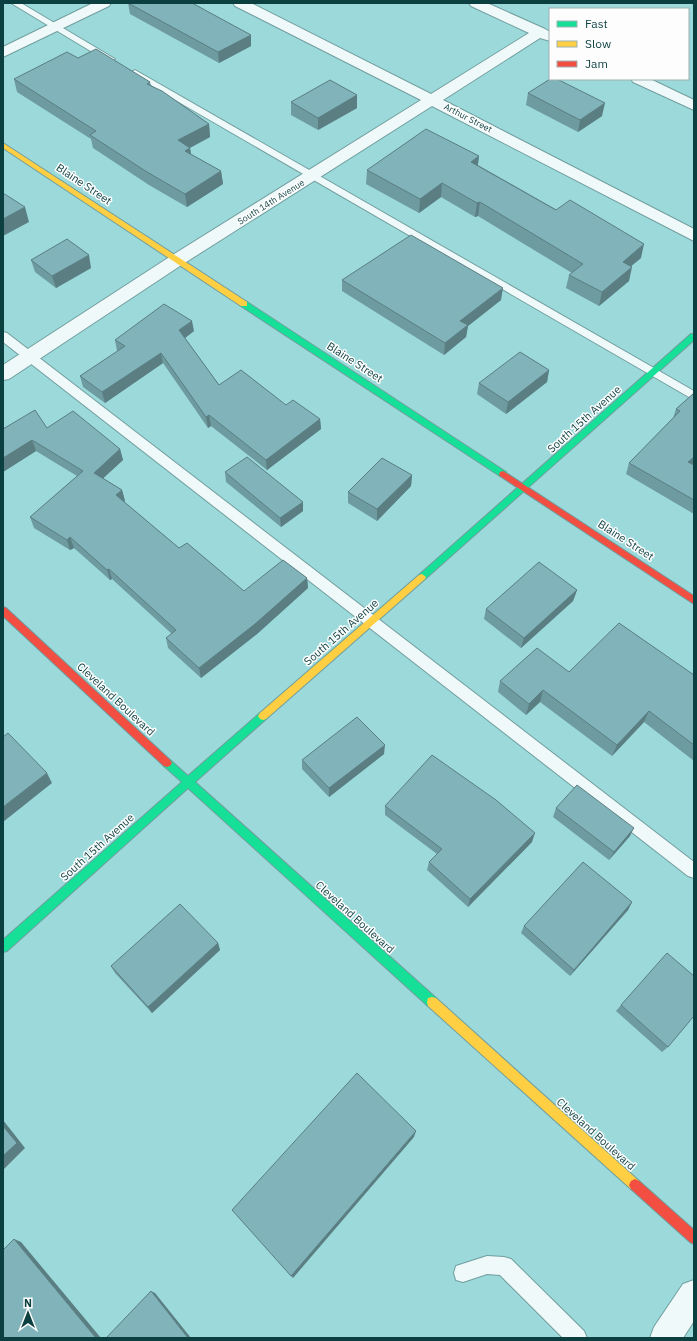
<svg xmlns="http://www.w3.org/2000/svg" width="697" height="1341" viewBox="0 0 697 1341" font-family="'IBM Plex Sans',sans-serif">
  <style>
    .lines { fill: none; stroke-linecap: round; stroke-linejoin: round }
    .lane-casing { stroke: #719e9f; stroke-width: 2 }
    .street-casing { stroke: #719e9f; stroke-width: 2 }
    .fast-casing { stroke: #719e9f; stroke-width: 2 }
    .slow-casing { stroke: #719e9f; stroke-width: 2 }
    .jam-casing { stroke: #719e9f; stroke-width: 2 }
    .lane { fill: #f0f9f9; fill-rule: evenodd }
    .street { fill: #f0f9f9; fill-rule: evenodd }
    .fast { fill: #16e098; fill-rule: evenodd }
    .slow { fill: #ffcf43; fill-rule: evenodd }
    .jam { fill: #f24e42; fill-rule: evenodd }
    .wall { fill: #6e9ba0 }
    .shaded-wall { fill: #5a7e82 }
    .building { fill: #80b4ba; stroke: #5a7e82 }
    .labels { text-anchor: middle; stroke-width: 3; stroke-linejoin: round; paint-order: stroke }
    .far-street-label { font-size: 9px; fill: #0c3f40; stroke: #fdfdfd }
    .street-label { font-size: 11px; fill: #0c3f40; stroke: #fdfdfd }
  </style>
  <rect width="100%" height="100%" fill="#9cd9da"/>
  <g class="lines">
    <g class="lane-casing">
      <g id="lane">
        <polygon points="11,3 21,3 115,59 110,62 107,61"/>
        <polygon points="135,70 694,391 694,400 132,75 130,73"/>
        <polygon points="3,332 7,333 694,862 694,878 688,876 3,342"/>
        <polygon points="487,1256 504,1257 511,1259 584,1331 587,1338 563,1338 500,1275 487,1274 463,1282 456,1280 454,1273 456,1266"/>
      </g>
    </g>
    <g class="street-casing">
      <g id="street">
        <polygon points="93,3 111,3 109,6 3,57 3,47"/>
        <polygon points="233,3 251,3 431,94 529,33 471,6 469,3 487,3 545,29 550,32 550,41 540,38 443,100 694,229 694,241 432,106 183,264 9,379 3,380 3,365 171,256 421,100 235,6"/>
        <polygon points="631,79 650,79 694,100 694,110 633,82"/>
        <polygon points="694,1280 694,1321 683,1338 650,1338 654,1327 683,1284"/>
      </g>
    </g>
    <g class="fast-casing">
      <g id="fast">
        <polygon points="241,302 247,302 506,472 507,474 506,476 500,476 241,306"/>
        <polygon points="691,334 694,334 694,340 425,579 419,579 418,577 419,575"/>
        <polygon points="263,712 266,713 268,716 266,719 195,782 436,998 437,1002 436,1006 432,1007 428,1006 188,788 7,951 3,952 3,940 182,782 164,766 162,763 164,760 167,759 170,760 188,776 260,713"/>
      </g>
    </g>
    <g class="slow-casing">
      <g id="slow">
        <polygon points="3,143 247,302 247,306 241,306 3,148"/>
        <polygon points="422,574 426,577 425,579 266,719 263,720 260,719 258,716 260,713 419,575"/>
        <polygon points="432,997 436,998 639,1181 641,1185 639,1189 635,1191 631,1189 428,1006 427,1002 428,998"/>
      </g>
    </g>
    <g class="jam-casing">
      <g id="jam">
        <polygon points="503,471 694,596 694,604 500,476 499,474 500,472"/>
        <polygon points="3,607 6,608 170,760 172,763 170,766 167,767 164,766 3,616"/>
        <polygon points="635,1179 639,1181 694,1230 694,1244 690,1242 631,1189 629,1185 631,1181"/>
      </g>
    </g>
    <use href="#lane" class="lane"/>
    <use href="#street" class="street"/>
    <use href="#fast" class="fast"/>
    <use href="#slow" class="slow"/>
    <use href="#jam" class="jam"/>
  </g>
  <g class="wall">
    <polygon points="128,3 251,46 219,63 130,14"/>
    <polygon points="78,58 150,82 151,85 209,124 210,137 190,148 191,154 221,171 223,184 187,207 149,185 93,148 91,139 17,92 14,79"/>
    <polygon points="528,93 602,116 578,132 526,105"/>
    <polygon points="291,102 357,108 318,130 291,115"/>
    <polygon points="479,156 478,165 641,258 631,266 629,281 599,306 566,288 569,275 572,273 478,216 475,217 441,197 419,213 366,184 367,170"/>
    <polygon points="31,260 91,268 56,288 35,272"/>
    <polygon points="342,280 501,300 468,326 466,337 444,355 342,291"/>
    <polygon points="194,331 185,338 219,385 286,405 320,419 321,429 267,470 211,426 208,428 163,363 105,403 83,387 80,376 118,351 117,351 115,340"/>
    <polygon points="549,370 547,382 506,414 477,394 479,383"/>
    <polygon points="694,393 694,514 626,474 629,463 673,418 676,409"/>
    <polygon points="47,428 120,449 123,460 103,478 122,490 125,501 124,502 179,548 244,591 307,578 308,588 257,634 201,678 168,648 166,638 172,634 112,579 110,580 74,548 70,550 34,528 30,517 77,476 36,451 3,472 3,429"/>
    <polygon points="225,472 303,511 281,527 226,482"/>
    <polygon points="412,475 411,486 377,521 348,503 348,492"/>
    <polygon points="577,590 573,601 521,648 484,619 486,609"/>
    <polygon points="569,672 694,675 694,761 644,722 612,756 540,702 526,715 498,692 500,681"/>
    <polygon points="384,754 329,797 302,769 302,760"/>
    <polygon points="385,806 532,842 468,907 427,870 429,862 437,854 385,815"/>
    <polygon points="556,808 630,836 609,860 553,817"/>
    <polygon points="632,902 628,910 570,976 521,933 524,926"/>
    <polygon points="218,943 220,950 152,1013 115,973 111,966"/>
    <polygon points="621,1005 668,1047 662,1052 616,1011"/>
  </g>
  <g class="shaded-wall">
    <polygon points="251,35 251,46 219,63 218,52"/>
    <polygon points="357,95 357,108 318,130 318,118"/>
    <polygon points="605,103 602,116 578,132 580,120"/>
    <polygon points="209,124 210,137 180,153 178,140"/>
    <polygon points="190,148 192,161 185,151"/>
    <polygon points="479,156 477,170 471,162"/>
    <polygon points="221,171 223,184 187,207 185,194"/>
    <polygon points="442,183 441,197 419,213 420,199"/>
    <polygon points="480,202 478,216 475,217 477,203"/>
    <polygon points="25,207 29,222 3,236 3,219"/>
    <polygon points="644,244 641,258 619,276 623,262"/>
    <polygon points="89,255 91,268 56,288 52,276"/>
    <polygon points="632,267 629,281 599,306 602,292"/>
    <polygon points="503,288 501,300 468,326 466,337 444,355 445,343 460,321"/>
    <polygon points="192,321 194,331 181,341 179,330"/>
    <polygon points="161,353 163,363 105,403 102,392"/>
    <polygon points="549,370 547,382 506,414 508,402"/>
    <polygon points="209,415 211,426 208,428 206,417"/>
    <polygon points="320,419 321,429 267,470 266,460"/>
    <polygon points="32,440 36,451 3,472 3,458"/>
    <polygon points="120,449 123,460 97,484 94,473"/>
    <polygon points="694,457 694,465 684,474 688,462"/>
    <polygon points="412,475 411,486 377,521 377,509"/>
    <polygon points="122,490 125,501 119,506 116,495"/>
    <polygon points="303,502 303,511 281,527 280,518"/>
    <polygon points="70,537 74,548 70,550 67,540"/>
    <polygon points="109,569 112,579 110,580 107,570"/>
    <polygon points="307,578 308,588 257,634 201,678 199,668"/>
    <polygon points="577,590 573,601 521,648 524,638"/>
    <polygon points="543,690 540,702 526,715 529,704"/>
    <polygon points="649,711 644,722 612,756 617,745"/>
    <polygon points="385,745 384,754 329,797 329,788"/>
    <polygon points="47,773 52,783 3,822 3,807"/>
    <polygon points="634,828 630,836 609,860 614,852"/>
    <polygon points="535,833 532,842 468,907 470,899"/>
    <polygon points="632,902 628,910 570,976 574,970"/>
    <polygon points="218,943 220,950 152,1013 148,1007"/>
    <polygon points="3,1120 25,1148 3,1170"/>
    <polygon points="416,1131 414,1137 293,1278 291,1276"/>
    <polygon points="14,1239 21,1242 101,1338 96,1338"/>
    <polygon points="151,1291 155,1293 191,1338 188,1338"/>
  </g>
  <g class="building">
    <polygon points="128,3 192,3 251,35 218,52"/>
    <polygon points="96,49 150,82 147,84 162,91 209,124 178,140 190,148 185,151 221,171 185,194 147,172 90,135 96,131 14,79 67,52 78,58"/>
    <polygon points="550,79 557,79 605,103 580,120 528,93"/>
    <polygon points="330,80 357,95 318,118 291,102"/>
    <polygon points="426,129 479,156 471,162 556,210 570,200 644,244 623,262 632,267 602,292 569,275 583,264 480,202 477,203 442,183 420,199 367,170"/>
    <polygon points="3,193 25,207 3,219"/>
    <polygon points="411,235 503,288 460,321 468,325 445,343 342,280"/>
    <polygon points="67,239 89,255 52,276 31,260"/>
    <polygon points="164,304 192,321 179,330 219,385 241,370 286,405 293,400 320,419 266,460 209,415 206,417 161,353 102,392 80,376 125,346 115,340"/>
    <polygon points="520,352 549,370 508,402 479,383"/>
    <polygon points="694,393 694,457 688,462 694,465 694,500 629,463 680,411 676,409"/>
    <polygon points="35,410 47,428 73,411 120,449 94,473 122,490 116,495 179,548 187,543 244,591 283,560 307,578 255,624 199,668 166,638 176,630 109,569 107,570 70,537 67,540 30,517 83,471 32,440 3,458 3,429"/>
    <polygon points="247,457 303,502 280,518 225,472"/>
    <polygon points="382,458 412,475 377,509 348,492"/>
    <polygon points="539,562 577,590 524,638 486,609"/>
    <polygon points="619,623 694,675 694,745 649,711 617,745 543,690 529,704 500,681 537,648 569,672"/>
    <polygon points="357,717 385,745 329,788 302,760"/>
    <polygon points="8,733 47,773 3,807 3,737"/>
    <polygon points="432,755 496,800 535,833 470,899 429,862 442,849 385,806"/>
    <polygon points="577,785 634,828 614,852 556,808"/>
    <polygon points="583,862 632,902 574,970 524,926"/>
    <polygon points="180,904 218,943 148,1007 111,966"/>
    <polygon points="667,953 694,976 694,1016 668,1047 621,1005"/>
    <polygon points="357,1073 416,1131 291,1276 232,1210"/>
    <polygon points="3,1126 17,1143 3,1156"/>
    <polygon points="14,1239 96,1338 3,1338 3,1250"/>
    <polygon points="151,1291 188,1338 106,1338"/>
  </g>
  <g class="labels">
    <g class="far-street-label">
      <text transform="translate(468 118) rotate(27)" y="3">Arthur Street</text>
      <text transform="translate(271 202) rotate(-32)" y="3">South 14th Avenue</text>
    </g>
    <g class="street-label">
      <text transform="translate(84 184) rotate(34)" y="4">Blaine Street</text>
      <text transform="translate(355 362) rotate(33)" y="4">Blaine Street</text>
      <text transform="translate(584 419) rotate(-42)" y="4">South 15th Avenue</text>
      <text transform="translate(626 540) rotate(33)" y="4">Blaine Street</text>
      <text transform="translate(341 632) rotate(-41)" y="4">South 15th Avenue</text>
      <text transform="translate(116 699) rotate(43)" y="4">Cleveland Boulevard</text>
      <text transform="translate(97 847) rotate(-42)" y="4">South 15th Avenue</text>
      <text transform="translate(355 917) rotate(42)" y="4">Cleveland Boulevard</text>
      <text transform="translate(596 1134) rotate(42)" y="4">Cleveland Boulevard</text>
    </g>
  </g>
  <rect width="697" height="1341" fill="none" stroke="#0c3f40" stroke-width="8"/>
  <rect x="549" y="8" width="140" height="72" fill="#fdfdfd" stroke="#9db1b1"/>
  <rect x="557" y="21" width="20" height="6" fill="#16e098" stroke="#9db1b1"/>
  <text x="585" y="28" font-size="12" fill="#0c3f40">Fast</text>
  <rect x="557" y="41" width="20" height="6" fill="#ffcf43" stroke="#9db1b1"/>
  <text x="585" y="48" font-size="12" fill="#0c3f40">Slow</text>
  <rect x="557" y="61" width="20" height="6" fill="#f24e42" stroke="#9db1b1"/>
  <text x="585" y="68" font-size="12" fill="#0c3f40">Jam</text>
  <g transform="translate(28 1313)" stroke="#fdfdfd" stroke-width="3" paint-order="stroke">
  <path d="M0-3L7 15L0 10L-7 15Z" fill="#0c3f40"/>
  <text y="-6" font-size="11" font-weight="bold" text-anchor="middle" fill="#0c3f40">N</text>
  </g>
</svg>
